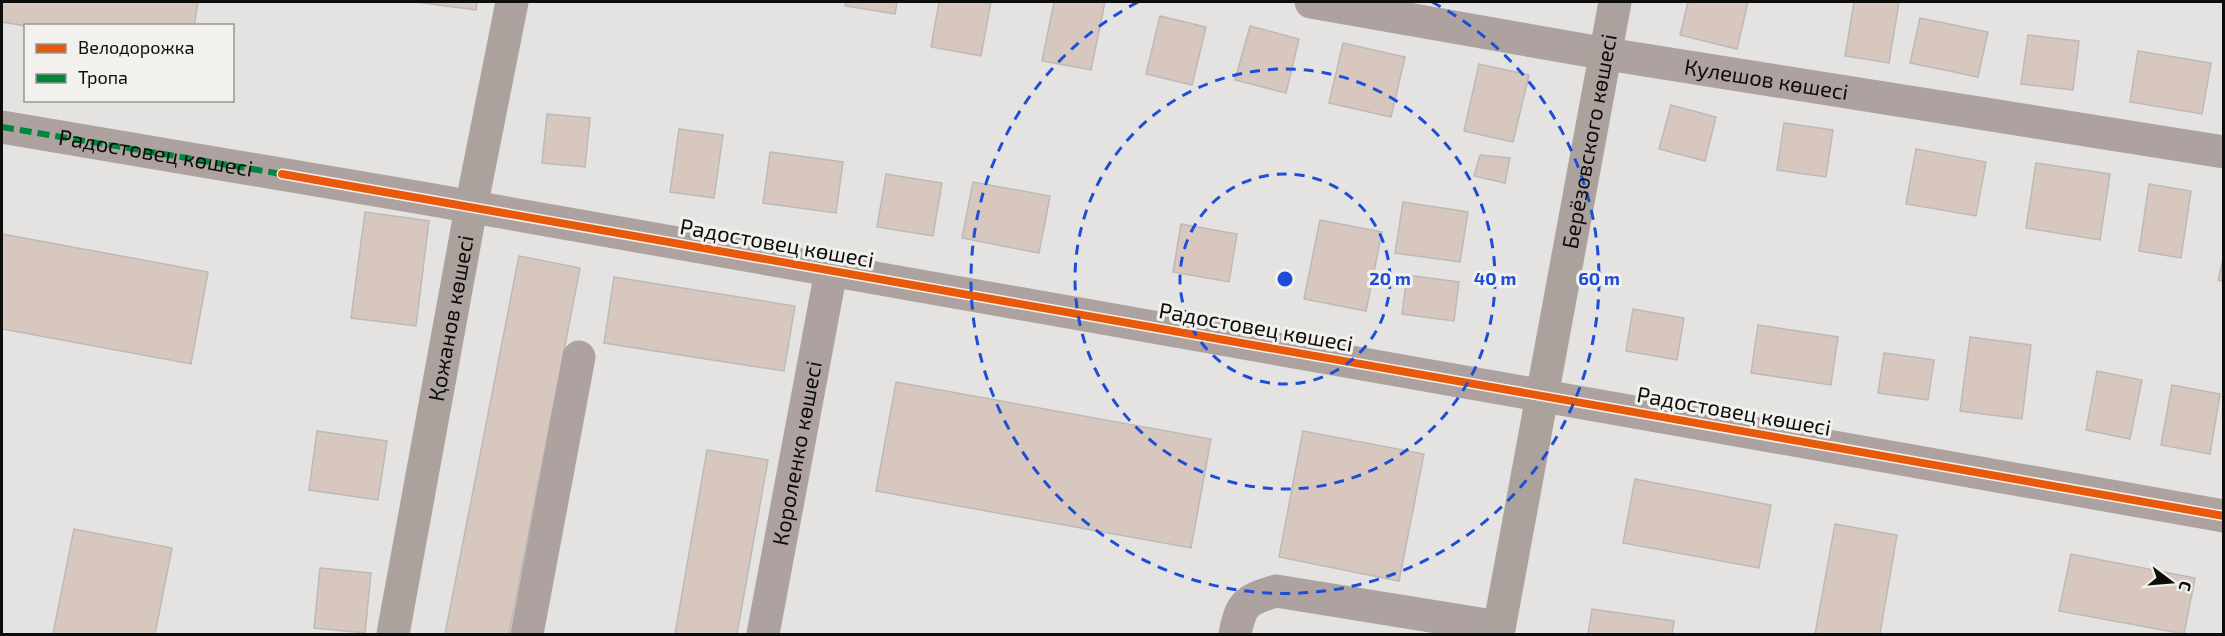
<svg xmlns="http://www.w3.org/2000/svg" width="2225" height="636" viewBox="0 0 2225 636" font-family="'Exo 2',sans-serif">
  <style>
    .building { fill: #d7c7be; stroke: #bbbab9; stroke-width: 1.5 }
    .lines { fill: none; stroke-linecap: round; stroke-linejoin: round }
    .street { stroke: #ada29f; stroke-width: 33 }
    .secondary { stroke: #aba19d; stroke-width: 33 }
    .quiet { stroke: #00873e; stroke-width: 6; stroke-dasharray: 12 6; stroke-linecap: butt }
    .cycleway-casing { stroke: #f2f1ed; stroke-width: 11 }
    .cycleway { stroke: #e8590c; stroke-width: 8 }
    .ring { fill: none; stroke: #1d4ed8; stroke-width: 3; stroke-dasharray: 10 8 }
    .labels { text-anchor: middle; stroke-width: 6; stroke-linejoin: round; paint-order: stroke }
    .street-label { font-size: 22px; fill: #0d0d0c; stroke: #f2f1ed }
    .centre { fill: #1d4ed8; stroke: #f2f1ed; stroke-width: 3 }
    .ring-label { font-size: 18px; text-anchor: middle; font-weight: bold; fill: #1d4ed8; stroke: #f2f1ed; stroke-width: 6; stroke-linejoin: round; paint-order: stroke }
  </style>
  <rect width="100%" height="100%" fill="#e4e3e1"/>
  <g class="building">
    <polygon points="2,2 198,2 194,26 26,26 2,22"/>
    <polygon points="415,2 477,2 476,10"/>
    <polygon points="846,2 897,2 895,14 845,6"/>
    <polygon points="939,2 991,2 981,56 931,47"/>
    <polygon points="1054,2 1105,2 1091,70 1042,61"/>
    <polygon points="1688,2 1748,2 1737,49 1680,35"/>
    <polygon points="1854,2 1899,2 1889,63 1845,56"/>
    <polygon points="1160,16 1206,27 1192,85 1146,74"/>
    <polygon points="1920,18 1988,32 1978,77 1910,63"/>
    <polygon points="1250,26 1299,39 1286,93 1235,80"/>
    <polygon points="2028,35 2079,41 2073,90 2021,84"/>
    <polygon points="1343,43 1405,57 1391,117 1329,103"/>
    <polygon points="2138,51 2211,63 2202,114 2130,102"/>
    <polygon points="1479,64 1529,75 1513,142 1464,131"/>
    <polygon points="1671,105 1716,117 1705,161 1659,149"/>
    <polygon points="547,114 590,118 585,167 542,163"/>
    <polygon points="1784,123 1833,130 1826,177 1777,170"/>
    <polygon points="679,129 723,135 714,198 670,192"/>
    <polygon points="1916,149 1986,162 1976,216 1906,204"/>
    <polygon points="770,152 843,162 836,213 763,203"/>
    <polygon points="1480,155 1510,158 1505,183 1474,176"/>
    <polygon points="2036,163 2110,174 2100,240 2026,228"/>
    <polygon points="886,174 942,183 933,236 877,227"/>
    <polygon points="973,182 1050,196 1039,253 962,238"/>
    <polygon points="2149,184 2191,191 2181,258 2139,251"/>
    <polygon points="1403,202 1468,212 1460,262 1395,253"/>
    <polygon points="365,212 429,221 416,326 351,318"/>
    <polygon points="1320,220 1382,232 1366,311 1304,299"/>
    <polygon points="1181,224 1237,234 1229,282 1173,272"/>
    <polygon points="2,234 208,272 191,364 2,329"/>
    <polygon points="2224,255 2224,282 2218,280"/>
    <polygon points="519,256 580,268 509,634 445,634"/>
    <polygon points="1407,275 1459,282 1454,321 1402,314"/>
    <polygon points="614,277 795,306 784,371 604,343"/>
    <polygon points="1633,309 1684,318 1677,360 1626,351"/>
    <polygon points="1758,325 1838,337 1831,385 1751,373"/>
    <polygon points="1970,337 2031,345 2022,419 1960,411"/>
    <polygon points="1884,353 1934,360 1928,400 1878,393"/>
    <polygon points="2097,371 2142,380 2130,439 2086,430"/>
    <polygon points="896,382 1211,439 1191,548 876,491"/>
    <polygon points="2172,385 2220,394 2210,454 2161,445"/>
    <polygon points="317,431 387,441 378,500 309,490"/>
    <polygon points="1303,431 1424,454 1399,581 1279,557"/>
    <polygon points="707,450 768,460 737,634 675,634"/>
    <polygon points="1635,479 1771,505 1759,568 1623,543"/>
    <polygon points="1835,524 1897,535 1880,634 1815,634"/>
    <polygon points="74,529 172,548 155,634 53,634"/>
    <polygon points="2071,554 2195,578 2184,634 2059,611"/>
    <polygon points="320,568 371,573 365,633 314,628"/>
    <polygon points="1592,609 1674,621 1672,634 1588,634"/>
  </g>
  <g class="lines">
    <g class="street">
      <path id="s1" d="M1311 2 1607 54 2224 152"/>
      <polyline points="2,127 422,198 2224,516"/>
      <polyline points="527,634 579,357"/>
      <path id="s2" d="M763 634 831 271"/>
      <path d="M1235 634C1241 603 1246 600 1276 591L1499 627"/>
    </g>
    <g class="secondary">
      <path id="s3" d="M393 634 471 208 512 2"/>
      <path id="s4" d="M1498 634 1615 2"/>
    </g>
    <path class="quiet" id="s5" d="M2 127 282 174"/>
    <g class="cycleway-casing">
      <polyline id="cycleway" points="282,174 2224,516"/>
    </g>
    <use href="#cycleway" class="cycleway"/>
  </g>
  <g class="ring">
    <circle cx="1285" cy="279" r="105"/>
    <circle cx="1285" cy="279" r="210"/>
    <path d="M1432 2A314 314 0 1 1 1138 2"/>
  </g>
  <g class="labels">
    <g class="street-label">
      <text dy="8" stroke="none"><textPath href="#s1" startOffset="462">Кулешов көшесі</textPath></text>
      <text dy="8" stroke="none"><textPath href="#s4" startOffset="501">Берёзовского көшесі</textPath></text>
      <text dy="8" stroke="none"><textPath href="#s5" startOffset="156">Радостовец көшесі</textPath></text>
      <text transform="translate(777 243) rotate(10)" y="8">Радостовец көшесі</text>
      <text dy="8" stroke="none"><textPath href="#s3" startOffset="321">Қожанов көшесі</textPath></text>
      <text transform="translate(1256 327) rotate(10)" y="8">Радостовец көшесі</text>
      <text transform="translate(1734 411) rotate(10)" y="8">Радостовец көшесі</text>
      <text dy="8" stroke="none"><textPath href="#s2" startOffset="184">Короленко көшесі</textPath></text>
    </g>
  </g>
  <circle cx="1285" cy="279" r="9" class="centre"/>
  <g class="ring-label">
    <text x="1390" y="285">20 m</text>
    <text x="1495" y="285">40 m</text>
    <text x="1599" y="285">60 m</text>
  </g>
  <rect width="2225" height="636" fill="none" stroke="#0d0d0c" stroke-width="6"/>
  <rect x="24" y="24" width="210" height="78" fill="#f2f1ed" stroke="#969693" stroke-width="1.5"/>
  <rect x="36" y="44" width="30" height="9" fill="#e8590c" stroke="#969693" stroke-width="1.5"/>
  <text x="78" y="54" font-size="18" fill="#0d0d0c">Велодорожка</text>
  <rect x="36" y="74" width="30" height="9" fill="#00873e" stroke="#969693" stroke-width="1.5"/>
  <text x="78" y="84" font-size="18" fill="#0d0d0c">Тропа</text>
  <g transform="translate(2171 582) rotate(106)" stroke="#f2f1ed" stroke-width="4.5" paint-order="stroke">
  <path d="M0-4.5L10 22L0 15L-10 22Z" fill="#0d0d0c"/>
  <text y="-9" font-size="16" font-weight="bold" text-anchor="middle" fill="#0d0d0c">С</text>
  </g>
</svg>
